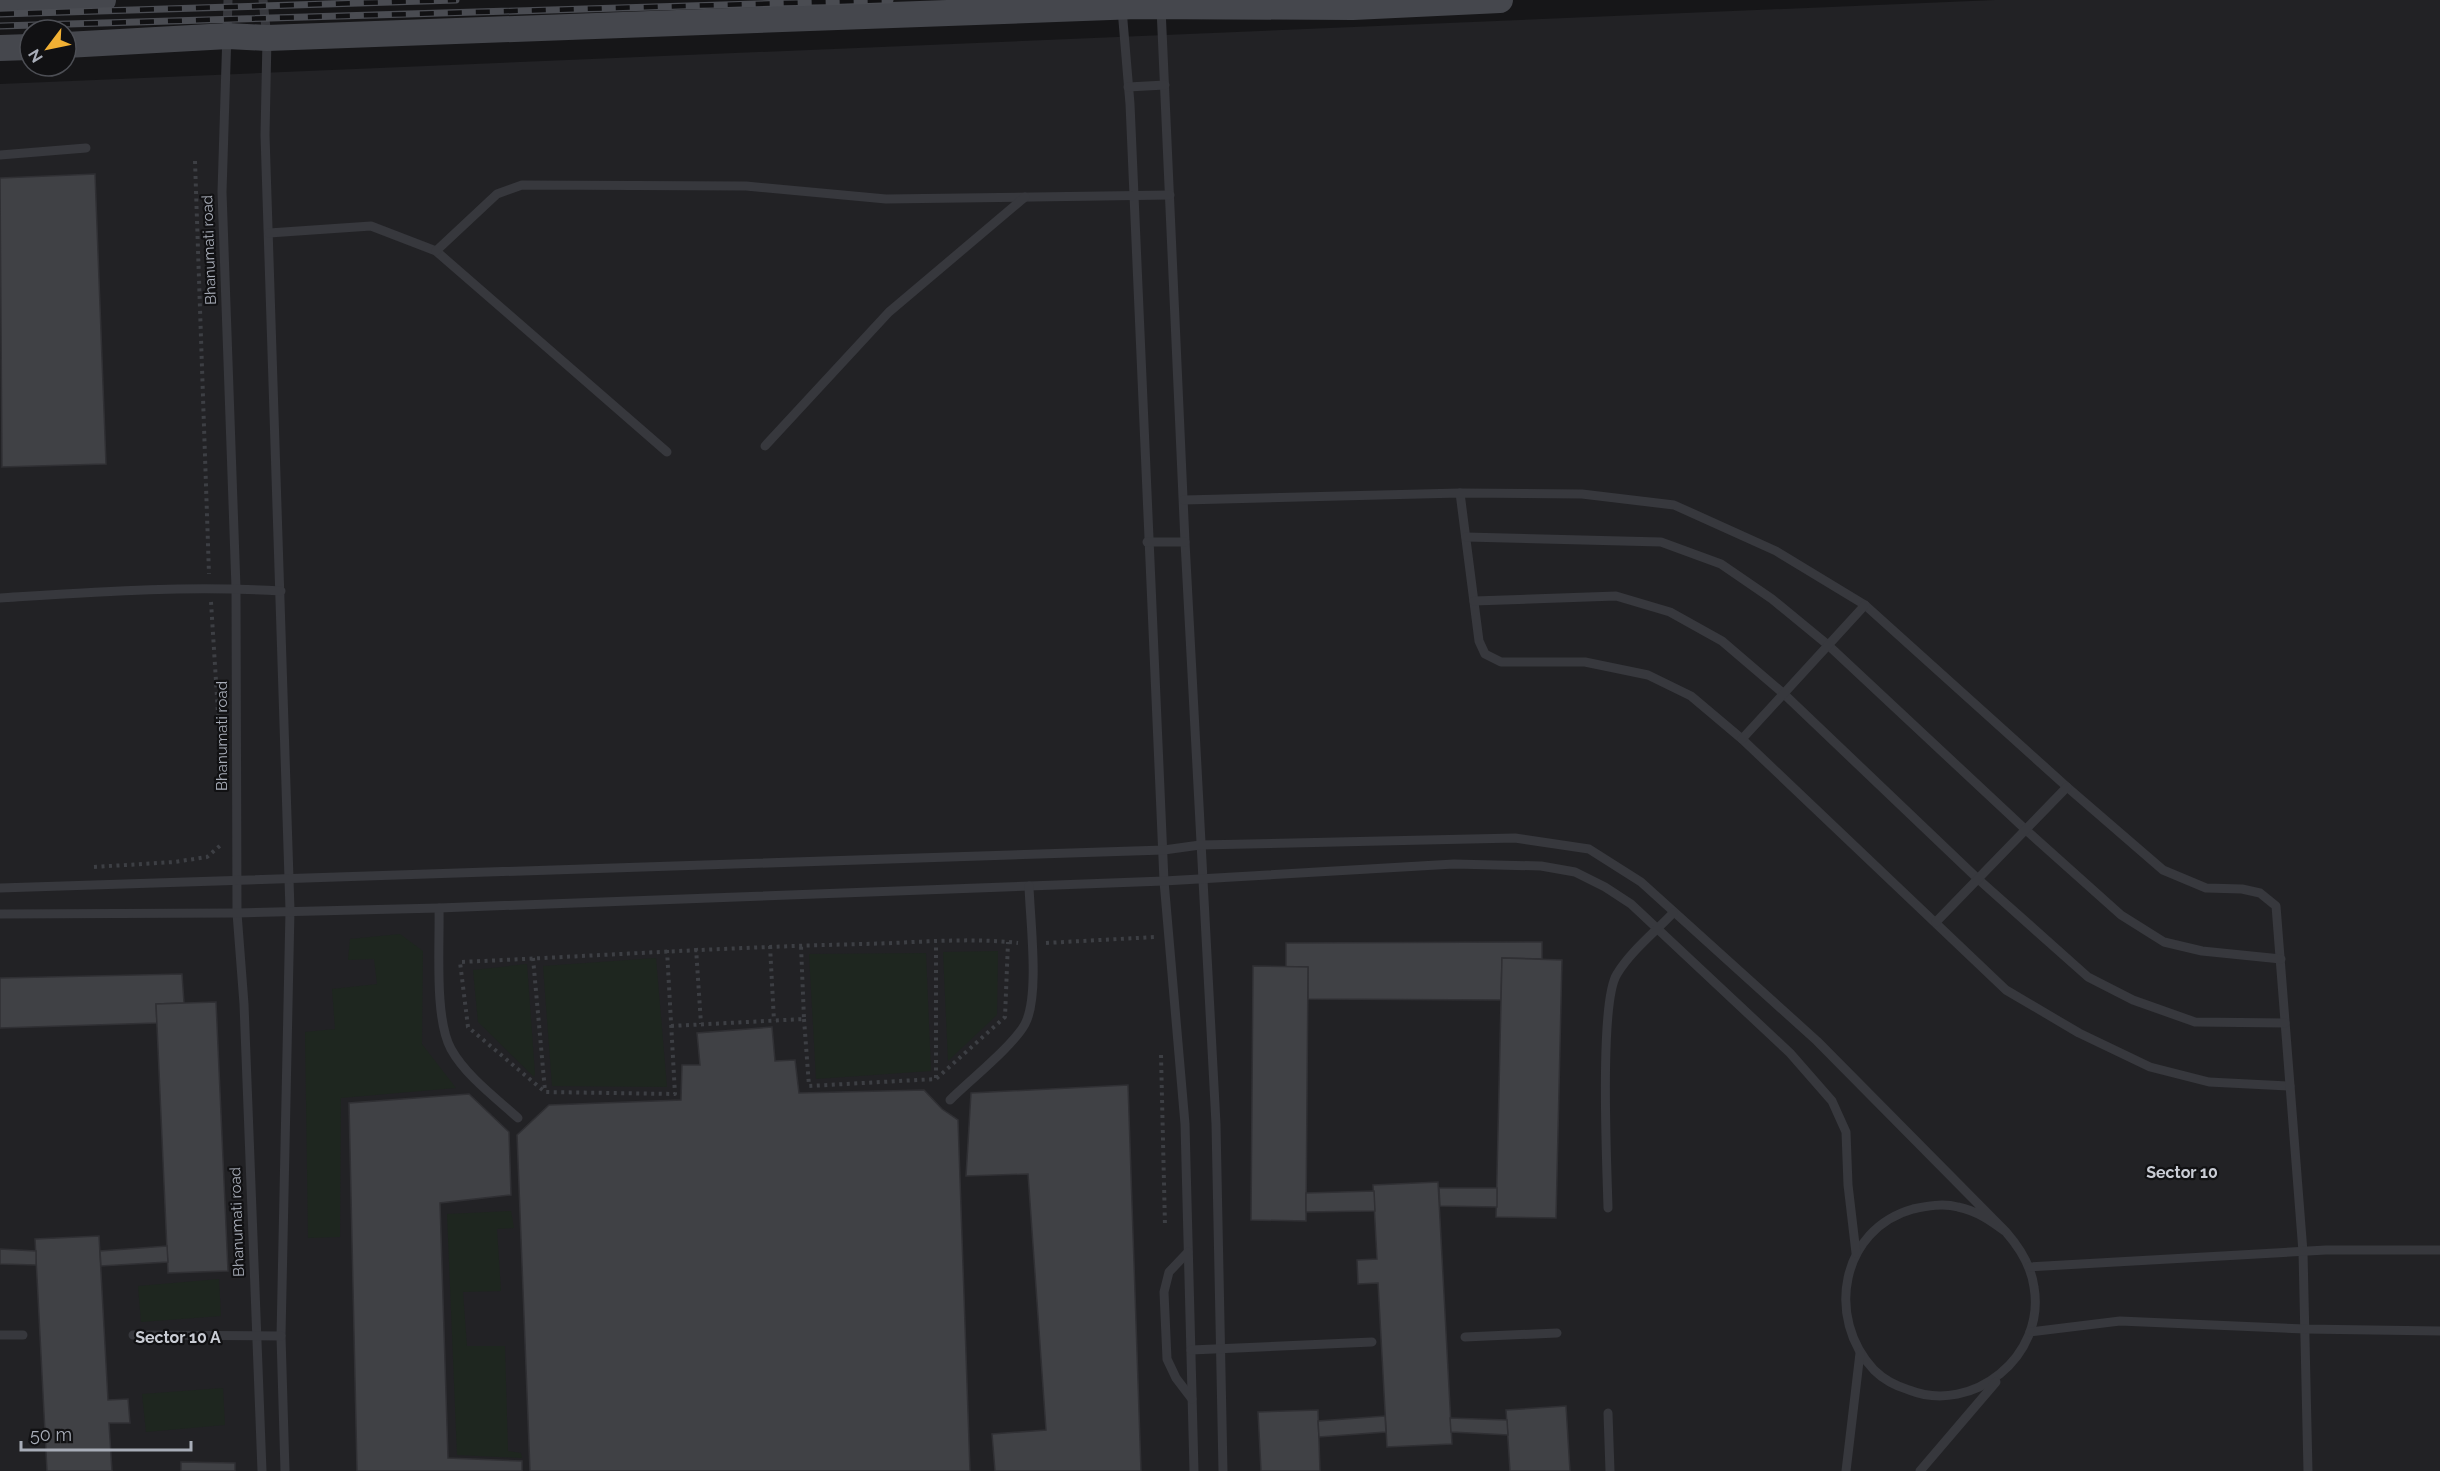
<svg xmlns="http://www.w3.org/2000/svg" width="2440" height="1471" viewBox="0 0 2440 1471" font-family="Raleway,sans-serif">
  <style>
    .built { fill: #222225 }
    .green { fill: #1e261f }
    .building { fill: #404145; stroke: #303034; stroke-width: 1.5 }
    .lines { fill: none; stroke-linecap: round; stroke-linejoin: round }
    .path { stroke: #3d3f44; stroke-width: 4; stroke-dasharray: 3 4.5; stroke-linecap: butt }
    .lane { stroke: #37383d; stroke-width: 9 }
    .secondary { stroke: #45474d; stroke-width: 26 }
    .rail-casing { stroke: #4a4c52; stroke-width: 7 }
    .rail { stroke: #111113; stroke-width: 4.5; stroke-dasharray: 14; stroke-linecap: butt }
    .labels { text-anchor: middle; stroke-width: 4.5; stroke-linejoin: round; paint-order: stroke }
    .street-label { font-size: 15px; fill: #a8adb8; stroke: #111113 }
    .neighbourhood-label { font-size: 16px; font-weight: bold; fill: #c9ccd4; stroke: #111113 }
  </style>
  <rect width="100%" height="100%" fill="#161618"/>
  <polygon class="built" points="1995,0 2440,0 2440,1471 0,1471 0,84"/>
  <g class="green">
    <polygon points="400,934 423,951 422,1044 456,1088 341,1098 340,1237 308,1238 305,1032 335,1029 332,989 377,984 374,959 348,960 350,939"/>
    <polygon points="998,951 997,1015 948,1061 943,952"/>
    <polygon points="926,953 931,1071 816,1079 809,954"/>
    <polygon points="656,958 667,1087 552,1086 543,966"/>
    <polygon points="527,964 535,1074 534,1077 478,1022 473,970"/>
    <polygon points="511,1211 514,1228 497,1229 501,1291 463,1292 467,1346 505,1346 508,1451 521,1453 522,1458 457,1455 447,1214"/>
    <polygon points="219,1279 221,1316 141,1322 138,1286"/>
    <polygon points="223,1388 225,1425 146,1432 142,1394"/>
  </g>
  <g class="building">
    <polygon points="95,174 106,464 2,467 0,178"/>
    <polygon points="1542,942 1542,959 1502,958 1501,1000 1308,999 1308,967 1286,967 1286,943"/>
    <polygon points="1502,958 1562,960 1556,1218 1496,1217"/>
    <polygon points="1253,966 1308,967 1306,1221 1251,1220"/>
    <polygon points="182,974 184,1003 156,1004 157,1023 0,1028 0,978"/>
    <polygon points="216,1002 228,1271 168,1273 156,1004"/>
    <polygon points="772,1027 775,1061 795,1060 799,1093 924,1090 942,1109 958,1120 970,1471 530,1471 517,1135 549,1105 681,1100 682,1065 700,1065 697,1033"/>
    <polygon points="1128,1085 1141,1471 995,1471 992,1434 1046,1430 1028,1174 966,1176 971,1093"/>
    <polygon points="469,1094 509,1132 511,1195 440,1203 448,1458 522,1461 522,1471 357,1471 349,1103"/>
    <polygon points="1438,1182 1452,1444 1387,1447 1378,1283 1358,1284 1357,1260 1377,1259 1373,1185"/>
    <polygon points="1439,1188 1497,1188 1497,1207 1440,1206"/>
    <polygon points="1374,1191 1375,1211 1306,1212 1306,1193"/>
    <polygon points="99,1236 108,1400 128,1399 130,1423 109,1423 112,1471 47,1471 35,1239"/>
    <polygon points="167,1246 168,1262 101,1266 100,1251"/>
    <polygon points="0,1249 36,1251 36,1265 0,1264"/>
    <polygon points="1566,1406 1570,1471 1510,1471 1506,1410"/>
    <polygon points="1318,1410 1320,1471 1261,1471 1258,1412"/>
    <polygon points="1385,1416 1386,1432 1319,1437 1318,1421"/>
    <polygon points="1450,1418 1507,1420 1508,1435 1451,1432"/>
    <polygon points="181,1462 235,1463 235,1471 181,1471"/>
  </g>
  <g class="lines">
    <g class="path">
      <polyline points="195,161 209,574"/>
      <polyline points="211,602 219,729"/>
      <polyline points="94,867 174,862 207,857 222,844"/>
      <polyline points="1046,943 1155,937"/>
      <polyline points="770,946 774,1021"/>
      <polyline points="696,948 701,1024"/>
      <path d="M667 950 675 1094 545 1092 468 1027 460 962C595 956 729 947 863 944 914 943 968 937 1018 943"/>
      <polyline points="533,958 545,1091"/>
      <polyline points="804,1019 809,1086 936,1079 1005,1017 1008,942"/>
      <polyline points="671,1026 804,1019 801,946"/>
      <polyline points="1161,1055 1165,1226"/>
      <polyline points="936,1078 936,943"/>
    </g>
    <g class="lane">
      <polyline points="228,0 222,192 236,588 237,913 244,1004 262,1471"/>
      <polyline points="263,0 267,38 265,135 290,910 281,1336 285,1471"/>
      <polyline points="1161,8 1185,542 1216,1124 1223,1471"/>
      <polyline points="1122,9 1130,104 1164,881 1185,1124 1194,1471"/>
      <polyline points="1128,87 1165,85"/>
      <polyline points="0,155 86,148"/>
      <polyline points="269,233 371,226 436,251 667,452"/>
      <polyline points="436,251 497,194 522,185 746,186 886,199 1170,195"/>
      <polyline points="765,446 889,312 1025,197"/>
      <polyline points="1460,493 1479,641 1485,654 1501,662 1585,662 1648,675 1691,696 1742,739 2006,990 2079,1033 2150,1067 2209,1082 2290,1086"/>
      <polyline points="1184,500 1460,493 1582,494 1674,505 1776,551 1865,605 2067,787 2163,870 2206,888 2242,889 2260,893 2276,906 2303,1252 2308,1471"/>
      <polyline points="1466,537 1661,542 1721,564 1772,599 1828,645 2026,830 2121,915 2164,942 2202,951 2281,959"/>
      <polyline points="1147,542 1185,542"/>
      <path d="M0 598C93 592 187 585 281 591"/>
      <polyline points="1474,601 1616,596 1670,612 1722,641 1784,694 1978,879 2088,977 2133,1000 2195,1022 2285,1023"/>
      <polyline points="1742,739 1865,605"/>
      <path d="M0 888 1164 850 1200 845 1515 838 1589 849 1641 882 1817 1041 2006 1232C2020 1248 2031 1265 2034 1287 2046 1356 1973 1415 1909 1390 1896 1386 1883 1379 1874 1370 1825 1318 1841 1229 1913 1209 1927 1206 1943 1203 1958 1207 1977 1211 1990 1220 2006 1232"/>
      <path d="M439 908C440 945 434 1018 451 1049 466 1076 496 1098 518 1118"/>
      <polyline points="0,914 237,913 439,908 1164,881 1454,864 1541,866 1575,872 1605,887 1631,904 1790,1053 1832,1101 1846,1132 1848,1185 1856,1253"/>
      <polyline points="1936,922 2067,787"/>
      <path d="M950 1100C968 1082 1014 1045 1025 1024 1040 996 1030 920 1029 886"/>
      <path d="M1608 1208C1607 1166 1599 1002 1617 974 1631 951 1655 932 1673 913"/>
      <polyline points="1188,1252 1169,1272 1164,1292 1167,1359 1176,1378 1192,1399"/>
      <polyline points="2029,1267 2326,1250 2440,1250"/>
      <polyline points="2030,1332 2120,1321 2305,1329 2440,1331"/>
      <polyline points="0,1335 23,1335"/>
      <polyline points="133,1335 281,1336"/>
      <polyline points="1465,1337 1557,1333"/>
      <polyline points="1191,1350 1372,1342"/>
      <polyline points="1608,1413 1610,1471"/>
      <polyline points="1846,1471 1860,1353"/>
      <polyline points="1920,1471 1996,1382"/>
    </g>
    <g class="secondary">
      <polyline points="0,4 103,0"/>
      <polyline points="66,45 228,36 267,38 1137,6 1353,7 1500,0"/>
      <polyline points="0,48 30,47"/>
    </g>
    <g class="rail-casing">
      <g id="rail">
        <polyline points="0,14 456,0"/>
        <polyline points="0,26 890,0"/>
      </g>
    </g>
    <use href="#rail" class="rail"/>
  </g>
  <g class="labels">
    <g class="street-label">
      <text transform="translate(209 250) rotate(-92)" y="5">Bhanumati road</text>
      <text transform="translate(222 736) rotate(-90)" y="5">Bhanumati road</text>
      <text transform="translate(237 1222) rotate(-92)" y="5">Bhanumati road</text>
    </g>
    <g class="neighbourhood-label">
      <text x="2182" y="1178">Sector 10</text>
      <text x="178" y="1343">Sector 10 A</text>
    </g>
  </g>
  <g transform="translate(48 48) rotate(238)"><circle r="28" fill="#111113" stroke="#4d4f55" stroke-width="1.5"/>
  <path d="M0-4.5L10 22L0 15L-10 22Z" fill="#f2b134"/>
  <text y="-9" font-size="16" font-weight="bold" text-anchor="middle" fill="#a8adb8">N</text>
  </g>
  <path d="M21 1441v9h170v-9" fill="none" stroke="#a8adb8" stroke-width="3"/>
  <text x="30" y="1441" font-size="18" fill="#a8adb8" stroke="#111113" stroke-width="4.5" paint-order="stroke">50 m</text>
</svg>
